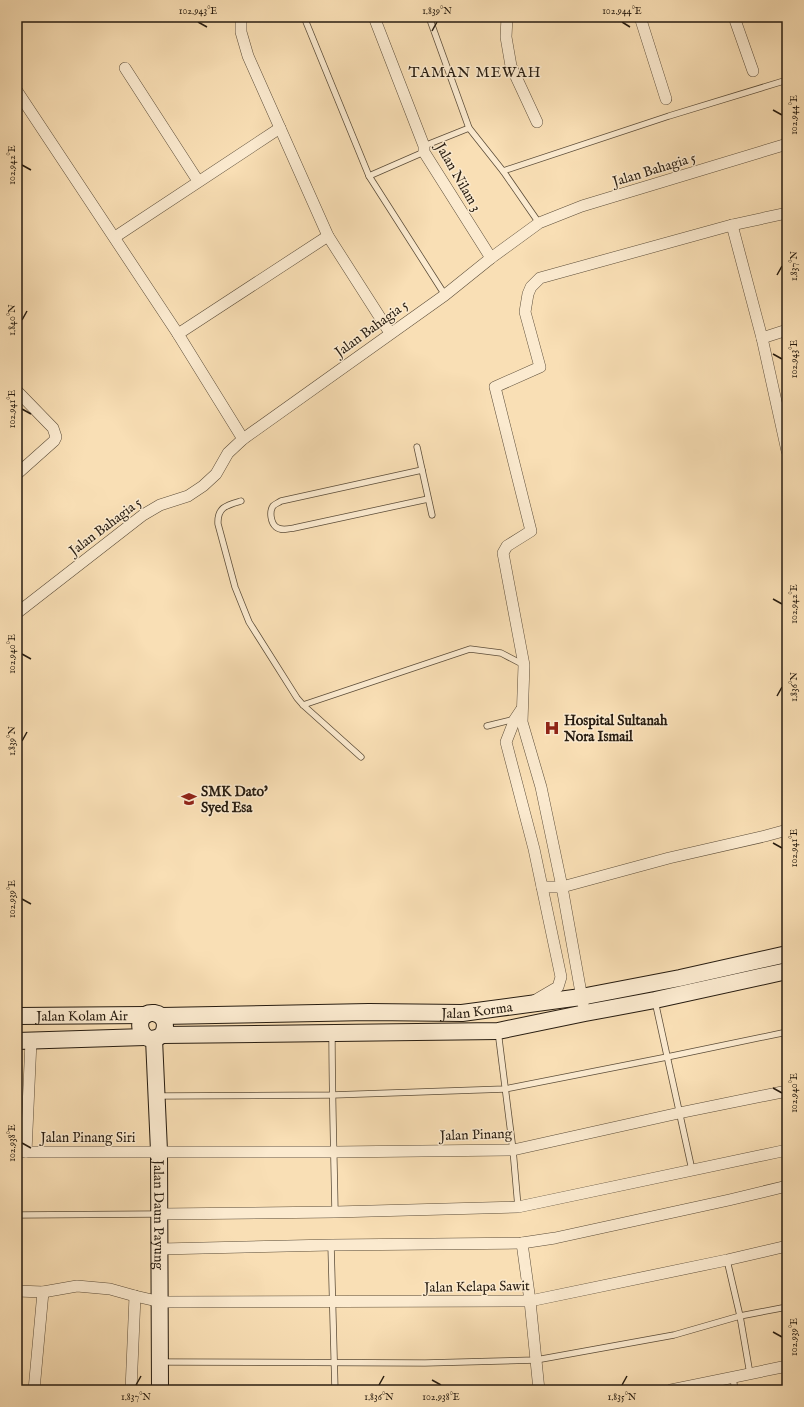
<svg xmlns="http://www.w3.org/2000/svg" width="804" height="1407" viewBox="0 0 804 1407" font-family="'IM FELL English',serif">
  <style>
    .lines { fill: none; stroke-linecap: round; stroke-linejoin: round }
    .lane-casing { stroke: #5c4d39; stroke-width: 7 }
    .street-casing { stroke: #5c4d39; stroke-width: 12 }
    .secondary-casing { stroke: #271c10; stroke-width: 18 }
    .lane { stroke: #fbeacf; stroke-width: 5.5 }
    .street { stroke: #fbeacf; stroke-width: 11 }
    .secondary { stroke: #fbeacf; stroke-width: 16 }
    .ticks { fill: none; stroke: #271c10; stroke-width: 1.5 }
    .labels { text-anchor: middle; stroke-width: 3; stroke-linejoin: round; paint-order: stroke }
    .street-label { font-size: 14px; fill: #271c10; stroke: #fbeacf }
    .poi-label { font-size: 14px; font-weight: bold; fill: #271c10; stroke: #fbeacf; text-anchor: start }
    .neighbourhood-label { font-size: 15px; letter-spacing: 1px; fill: #271c10; stroke: #fbeacf }
    .neatline { fill: none; stroke: #271c10; stroke-width: 1.5 }
    .ticks-label { font-size: 10px; text-anchor: middle; fill: #271c10 }
  </style>
  <rect width="100%" height="100%" fill="#f9dfb5"/>
  <filter id="stains"><feTurbulence type="fractalNoise" baseFrequency=".005" numOctaves="4"/><feColorMatrix values="0 0 0 0 .2 0 0 0 0 .09 0 0 0 0 .02 0 0 0 .5 -.17"/></filter>
  <radialGradient id="worn" r=".72"><stop offset=".6" stop-color="#630" stop-opacity="0"/><stop offset="1" stop-color="#630" stop-opacity=".3"/></radialGradient>
  <g class="lines">
    <g class="lane-casing">
      <g id="lane">
        <polyline points="304,17 369,176 445,295"/>
        <polyline points="429,17 469,128 503,171 539,223"/>
        <polyline points="424,146 469,128"/>
        <polyline points="503,171 669,116 787,80"/>
        <polyline points="369,176 424,152"/>
        <polyline points="417,447 432,515"/>
        <path d="M422 470 281 501C278 503 275 504 273 506 269 512 271 523 276 527 281 531 288 529 294 528L428 499"/>
        <path d="M241 501C227 505 217 507 218 524L235 587 249 622 297 698 303 705 361 757"/>
        <polyline points="303,705 470,649 501,653 524,665"/>
        <polyline points="487,726 515,719"/>
        <polyline points="655,1001 692,1170"/>
        <polyline points="498,1031 513,1150 518,1207"/>
        <path d="M332 1035C332 1094 334 1153 335 1212"/>
        <polyline points="158,1096 332,1095 505,1089 667,1057 787,1032"/>
        <polyline points="17,1215 159,1214"/>
        <polyline points="331,1245 335,1390"/>
        <polyline points="727,1260 740,1316 750,1374"/>
        <polyline points="161,1362 425,1363 536,1360 674,1335 740,1316 787,1307"/>
        <polyline points="733,1378 735,1390"/>
      </g>
    </g>
    <g class="street-casing">
      <g id="street">
        <polyline points="241,17 241,32 248,56 328,236 390,333"/>
        <polyline points="374,17 424,146 424,152 491,258"/>
        <polyline points="507,17 506,37 511,66 537,122"/>
        <polyline points="640,17 666,99"/>
        <polyline points="734,17 753,71"/>
        <polyline points="125,68 198,181"/>
        <polyline points="17,91 178,334 243,439"/>
        <polyline points="732,225 762,338 787,451"/>
        <polyline points="115,237 280,128"/>
        <polyline points="178,334 328,236"/>
        <polyline points="762,338 787,330"/>
        <polyline points="17,391 53,428 56,437 54,441 17,474"/>
        <polyline points="17,613 143,515 160,505 188,496 203,486 216,474 228,453 243,439 445,295 491,258 539,223 582,206 787,144"/>
        <polyline points="521,710 515,719 506,742 534,849 561,977 558,987 534,1001"/>
        <polyline points="542,887 562,887 669,858 765,836 787,830"/>
        <polyline points="583,1004 562,887 541,787 522,722 524,665 503,553 507,546 531,531 495,387 540,367 525,312 528,294 531,287 540,278 732,225 787,213"/>
        <polyline points="17,1152 334,1152 513,1150 679,1113 787,1091"/>
        <polyline points="26,1152 31,1041"/>
        <polyline points="160,1214 335,1212 518,1207 787,1150"/>
        <polyline points="522,1243 530,1301 539,1390"/>
        <polyline points="161,1249 331,1245 522,1243 555,1238 729,1200 787,1186"/>
        <polyline points="17,1291 43,1292 77,1286 110,1289 135,1296 161,1302 530,1301 727,1260 787,1246"/>
        <polyline points="34,1390 43,1292"/>
        <polyline points="131,1390 135,1296"/>
        <polyline points="671,1390 787,1366"/>
      </g>
    </g>
    <g class="secondary-casing">
      <g id="secondary">
        <path id="s1" d="M17 1016 146 1015"/>
        <path id="s2" d="M161 1016 369 1012 462 1013 581 997 680 978 787 954"/>
        <path d="M162 1035C167 1027 166 1015 154 1013 131 1011 139 1051 162 1035L498 1031 585 1013 655 1000 787 971"/>
        <path id="s3" d="M154 1039 159 1151 160 1390"/>
        <polyline points="17,1041 145,1037"/>
      </g>
    </g>
    <use href="#lane" class="lane"/>
    <use href="#street" class="street"/>
    <use href="#secondary" class="secondary"/>
  </g>
  <path class="ticks" d="M198 22 207 27M622 22 630 27M432 31 437 22M773 110 782 115M22 165 31 170M777 275 782 266M22 320 27 311M773 354 782 359M22 409 31 414M773 599 782 604M22 654 31 659M777 696 782 687M22 741 27 732M773 843 782 848M22 899 31 904M773 1088 782 1093M22 1143 31 1148M773 1332 782 1337M432 1380 441 1385M136 1385 141 1376M379 1385 384 1376M622 1385 627 1376"/>
  <defs>
    <g id="hospital-bare" transform="scale(1.2)"><path d="M-5-5h3v3.5h4V-5h3V5h-3V1.5h-4V5h-3Z" fill="#8f2418" stroke="#fbeacf" stroke-width="2.5" paint-order="stroke"/></g>
    <g id="school-bare" transform="scale(1.2)"><path d="M0-5L7-2L0 1L-7-2ZM-4 1L0 2.5L4 1V4Q0 6-4 4Z" fill="#8f2418" stroke="#fbeacf" stroke-width="2.5" paint-order="stroke"/></g>
  </defs>
  <g fill-rule="evenodd">
    <use href="#hospital-bare" x="552" y="728"/>
    <use href="#school-bare" x="189" y="799"/>
  </g>
  <g class="labels">
    <g class="street-label">
      <text transform="translate(654 169) rotate(-17)" y="5">Jalan Bahagia 5</text>
      <text transform="translate(459 177) rotate(60)" y="5">Jalan Nilam 3</text>
      <text transform="translate(371 328) rotate(-36)" y="5">Jalan Bahagia 5</text>
      <text transform="translate(105 526) rotate(-37)" y="5">Jalan Bahagia 5</text>
      <text dy="5" stroke="none"><textPath href="#s2" startOffset="316">Jalan Korma</textPath></text>
      <text dy="5" stroke="none"><textPath href="#s1" startOffset="65">Jalan Kolam Air</textPath></text>
      <text transform="translate(476 1134) rotate(-2)" y="5">Jalan Pinang</text>
      <text x="88" y="1142">Jalan Pinang Siri</text>
      <text dy="5" stroke="none"><textPath href="#s3" startOffset="176">Jalan Daun Payung</textPath></text>
      <text transform="translate(477 1286) rotate(-1)" y="5">Jalan Kelapa Sawit</text>
    </g>
    <g class="poi-label">
      <text x="564" y="725">Hospital Sultanah<tspan x="564" dy="16">Nora Ismail</tspan></text>
      <text x="201" y="796">SMK Dato'<tspan x="201" dy="16">Syed Esa</tspan></text>
    </g>
    <g class="neighbourhood-label">
      <text x="475" y="77">TAMAN MEWAH</text>
    </g>
  </g>
  <rect width="804" height="1407" fill="none" stroke="#f9dfb5" stroke-width="44"/>
  <rect x="22" y="22" width="760" height="1363" class="neatline"/>
  <g class="ticks-label">
    <text x="198" y="14">102.943°E</text>
    <text x="437" y="14">1.839°N</text>
    <text x="622" y="14">102.944°E</text>
    <text transform="translate(793 115) rotate(-90)" y="4">102.944°E</text>
    <text transform="translate(11 165) rotate(-90)" y="4">102.942°E</text>
    <text transform="translate(793 266) rotate(-90)" y="4">1.837°N</text>
    <text transform="translate(11 320) rotate(-90)" y="4">1.840°N</text>
    <text transform="translate(793 359) rotate(-90)" y="4">102.943°E</text>
    <text transform="translate(11 409) rotate(-90)" y="4">102.941°E</text>
    <text transform="translate(793 604) rotate(-90)" y="4">102.942°E</text>
    <text transform="translate(11 654) rotate(-90)" y="4">102.940°E</text>
    <text transform="translate(793 687) rotate(-90)" y="4">1.836°N</text>
    <text transform="translate(11 741) rotate(-90)" y="4">1.839°N</text>
    <text transform="translate(793 848) rotate(-90)" y="4">102.941°E</text>
    <text transform="translate(11 899) rotate(-90)" y="4">102.939°E</text>
    <text transform="translate(793 1093) rotate(-90)" y="4">102.940°E</text>
    <text transform="translate(11 1143) rotate(-90)" y="4">102.938°E</text>
    <text transform="translate(793 1337) rotate(-90)" y="4">102.939°E</text>
    <text x="136" y="1400">1.837°N</text>
    <text x="379" y="1400">1.836°N</text>
    <text x="441" y="1400">102.938°E</text>
    <text x="622" y="1400">1.835°N</text>
  </g>
  <rect width="100%" height="100%" filter="url(#stains)"/>
  <rect width="100%" height="100%" fill="url(#worn)"/>
</svg>
